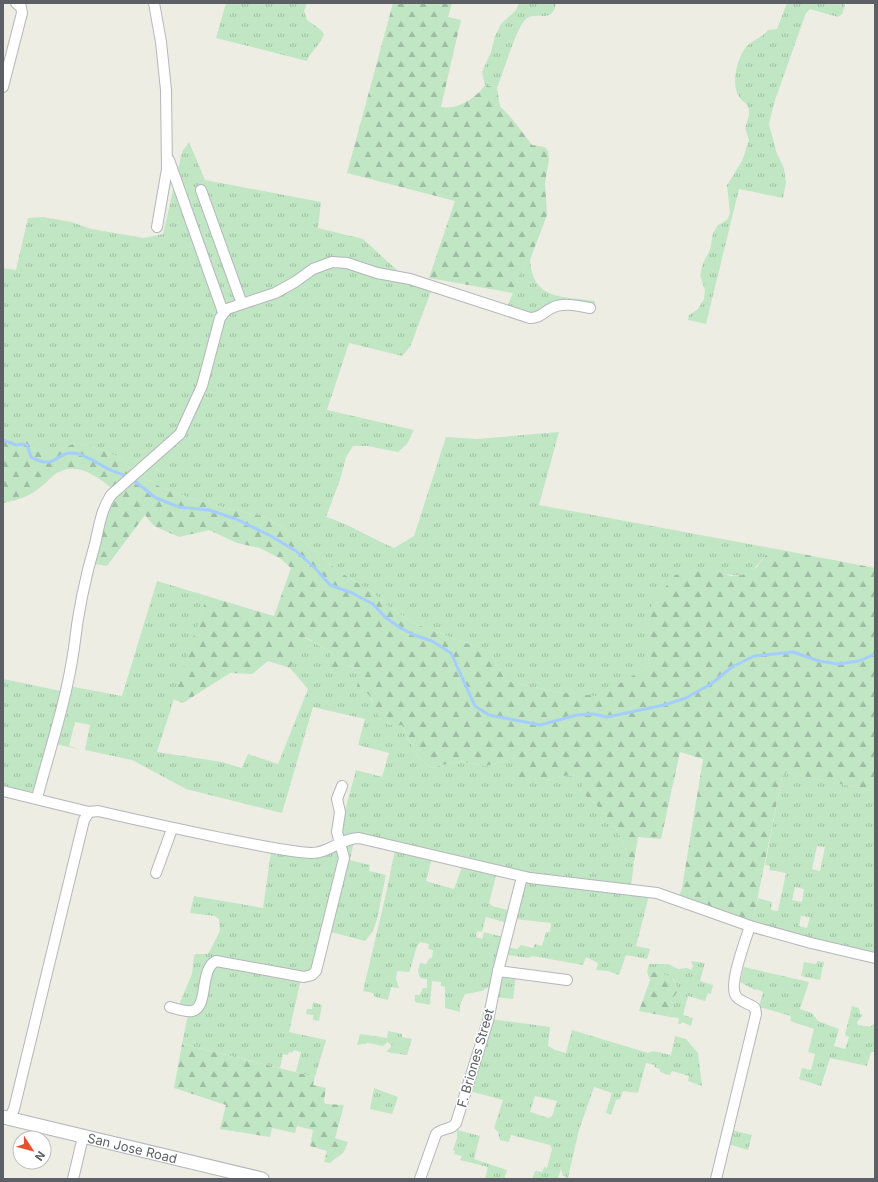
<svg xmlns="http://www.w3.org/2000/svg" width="878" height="1182" viewBox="0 0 878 1182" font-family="Inter,sans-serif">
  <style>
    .grass { fill: url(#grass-tufts); fill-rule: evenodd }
    .forest { fill: url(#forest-firs) }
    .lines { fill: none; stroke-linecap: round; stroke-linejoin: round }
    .stream { stroke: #a4ceff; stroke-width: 3 }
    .minor-casing { stroke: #b4b6bb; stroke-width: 12 }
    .tertiary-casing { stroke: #b4b6bb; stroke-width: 15 }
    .minor { stroke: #fff; stroke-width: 10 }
    .tertiary { stroke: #fff; stroke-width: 13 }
    .labels { text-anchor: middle; stroke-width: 3; stroke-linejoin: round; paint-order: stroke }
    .street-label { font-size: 13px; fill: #5c5f65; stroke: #fff }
  </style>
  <defs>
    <pattern id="grass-tufts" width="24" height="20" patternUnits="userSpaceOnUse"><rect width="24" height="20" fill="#c0e6c4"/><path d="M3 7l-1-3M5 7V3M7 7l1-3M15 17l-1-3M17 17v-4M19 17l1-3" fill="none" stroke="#9fbea3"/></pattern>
    <pattern id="forest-firs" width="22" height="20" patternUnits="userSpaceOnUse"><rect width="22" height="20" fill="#c0e6c4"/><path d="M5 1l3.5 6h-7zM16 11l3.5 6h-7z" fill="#9fbea3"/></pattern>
  </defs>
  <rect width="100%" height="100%" fill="#eeede4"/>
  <g class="grass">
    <path d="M226 3H307L304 11 307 20 321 30 324 34C321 45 311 50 307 61L216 38Z"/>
    <path d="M519 3H556C552 26 536 9 525 20 517 27 502 76 497 88L485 85 482 72 491 52 495 36 501 24 516 10Z"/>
    <path d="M787 3H843L845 5 842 14 838 17 810 9 806 13 774 103 769 124 777 154 784 168 786 183 783 198 739 189 706 324 688 320 689 315 698 309 704 299 705 290 700 275 703 263 710 250 713 233 718 225 727 220 730 213 727 185 742 161 749 140 745 128C747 121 751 114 748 107 747 103 742 101 740 98 730 86 737 58 746 47 752 40 762 38 768 30L777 29Z"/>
    <path d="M189 142 205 180 321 202 318 228 363 239 399 272 435 281 410 347 402 356 349 343 327 410 414 430 407 444 398 452 367 446H353L346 457 340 480 326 517C350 524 370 538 394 548L414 536 446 437 477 439 559 432 539 505 771 548C754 571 746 582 716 571L645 642 650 666 597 697 557 692 506 681 490 652 418 625 386 605 372 592 337 570 305 543 268 518 199 501 162 488 138 474 119 457 96 448 75 443 54 452H37C30 438 16 441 3 436V268L16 270 28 218 43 217 72 222 91 229 144 238 163 234 182 152Z"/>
    <path d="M530 260C533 301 563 296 595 301L594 306 579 302 533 315 511 309 508 305 526 261Z"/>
    <path d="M157 581 207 596 157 752 222 762 242 768 248 754 278 764 308 689 290 668 304 637 332 653 326 667 347 666 360 669 372 702 402 725 415 753 430 768 459 761 486 766 515 758 544 781 561 776 578 775 583 780 581 792C604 811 621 828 628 857L634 862 631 886 554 878 343 837 339 833 356 770 382 777 389 753 358 745 365 719 313 707 282 813 186 789 132 760 85 750 90 725 75 722 69 746 82 750 55 744 69 686 122 696Z"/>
    <polygon points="3,679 61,691 35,790 33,792 3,786"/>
    <path d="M783 772 875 791V956L748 921 754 916 758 898 772 902 771 910 778 911 786 873 769 870 770 866 765 865ZM817 846 825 847 820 871 812 869ZM795 887 804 889 802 902 792 900ZM801 916 810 917 807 928 799 926Z"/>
    <polygon points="354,841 350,860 370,865 369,871 386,875 377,919 373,931 365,941 327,931 345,846"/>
    <polygon points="337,850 341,855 317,966 309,974 220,958 195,1007 178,1007 192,974 194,955 196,954 208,954 216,939 220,930 219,919 215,916 190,913 194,896 263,908 271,852"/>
    <path d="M395 850 432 858 426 881 454 889 462 867 496 876 489 903 492 906 511 911 507 923 486 917 482 932 477 931 476 937 482 939 484 932 503 937 490 986 482 991 465 994 460 1005V1012L445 1008V987L441 986V982L432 981 430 1005 415 1002V995H420L423 988H427V979L420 978 418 971 420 963 426 964 430 958H432L433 950 428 949 429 944 420 942C415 947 413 964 409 972L397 971 396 979 399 988 391 987 388 1000 375 997 373 993 363 991C374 944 386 897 395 850Z"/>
    <polygon points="526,881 649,896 636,946 650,949 647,959 626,955 619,975 608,971 596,970 598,963 586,957 583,965 532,956 529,958 506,955 507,947 517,949 521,945 533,948 535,944 542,946 546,932 550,932 551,923 515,919"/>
    <polygon points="691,961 705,963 700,981 713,985 711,994 708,993 705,1001 688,996 683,1015 693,1018 691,1026 682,1022 681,1024 678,1024 679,1018 670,1017 668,1013 673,1006 671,1000 677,987 674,979 658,973 647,972 649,964 668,964 678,969 687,968 691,970 693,966"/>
    <polygon points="817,961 824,962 820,980 801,976 804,962 816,964"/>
    <polygon points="218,964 301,979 289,1032 326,1040 315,1077 296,1072 301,1052 294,1050 292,1053 289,1052 288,1055 283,1054 280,1068 182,1044 188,1014 192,1014 210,975"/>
    <polygon points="744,967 809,982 800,1009 812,1013 818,1021 839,1029 834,1046 845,1049 849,1037 845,1035 852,1006 859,1008 860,1014 863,1015 857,1022 858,1025 870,1027 875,1023 875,1052 871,1052 867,1066 830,1058 821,1086 799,1079 802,1068 811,1070 815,1054 808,1052 814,1029 790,1021 791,1016 759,1007 763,992 757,989 755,990 740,982"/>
    <polygon points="498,975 516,975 513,999 494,997"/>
    <polygon points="313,1002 322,1005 319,1021 313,1020 313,1015 306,1014 307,1009 312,1009"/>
    <path d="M491 1019 550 1027 548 1046 555 1050 566 1053 572 1030 648 1053 653 1051 671 1055 675 1036 686 1039 698 1053 702 1086 688 1081 689 1076 672 1071 670 1075 660 1072V1069L654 1067 655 1065 646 1063 638 1093 623 1091 620 1099 616 1100 611 1115 606 1113 612 1093 594 1087 579 1130 568 1178 570 1179 563 1176 561 1169 558 1178 532 1179 535 1171 542 1172 544 1167 547 1168 552 1149 550 1145 511 1135 509 1142 500 1140 498 1132 494 1128 503 1100 469 1091ZM535 1096 557 1101 552 1116 549 1118 530 1112Z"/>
    <polygon points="388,1031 402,1034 402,1037 412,1039 407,1055 386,1052 392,1046 388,1042 383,1046 368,1043 357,1045 360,1034 387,1038"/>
    <polygon points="374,1088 398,1097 392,1114 370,1109"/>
    <polygon points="457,1130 480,1136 474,1159 507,1170 504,1179 485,1179 488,1167 460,1160 462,1156 454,1154 455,1151 453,1150 457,1138"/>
    <polygon points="732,1130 752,1135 748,1150 728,1144"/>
  </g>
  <g class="forest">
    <path d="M393 3H452L448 17 461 20 441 107C458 110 476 98 485 85L497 88 500 106 513 120 532 145 545 147 548 151 549 159 545 183 547 215 530 260 526 261 513 293 429 278 455 201 347 173Z"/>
    <path d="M3 436 10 438 29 439 37 452H54L75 443 96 448 119 457 138 474 162 488 199 501 268 518 305 543 337 570 372 592 386 605 418 625 490 652 506 681 557 692 597 696 650 666 645 642 652 604 675 575 699 569 716 571 731 576 742 575 757 567 771 548 875 568V791L783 772 754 916 748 921 679 896 682 888 703 759 680 752 661 839 638 837 634 862 628 857C621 828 604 811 581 792L583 780 578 775 561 776 544 781 517 782 515 758 486 766 459 761 430 768 415 753 402 725C375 728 380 714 370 696 367 692 361 690 357 687L360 669 348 666 342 675 325 666 332 653 305 637 290 668 268 661 252 674 230 673 183 703 173 699 207 596 274 616 291 568 281 559 260 548 237 543 209 530 179 537 154 526 145 515 107 566 95 564 107 511 119 494C102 481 82 461 59 472 53 474 48 482 42 486 31 496 18 500 3 503Z"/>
    <path d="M647 972C663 973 675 973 678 991L671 1000 673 1006 668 1013 670 1017 639 1011 650 980Z"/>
    <path d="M182 1044 315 1077 313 1085 326 1088 324 1101 325 1104 344 1105 335 1138 348 1142C342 1159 342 1152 330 1163L324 1162 327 1151 310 1146 313 1130 297 1126 295 1133 272 1128 270 1137 220 1129 226 1105 174 1088Z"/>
  </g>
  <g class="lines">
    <g class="stream">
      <path d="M3 440 16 445 22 444 27 445 31 457C57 471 54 453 71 453 85 453 100 466 113 471 118 473 123 474 127 477"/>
      <polyline points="132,479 156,498 179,507 209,510 236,519 271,536 296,551 316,569 330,585 352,593 373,604 385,617 399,627 414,635 432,641 451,653 475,706 489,715 540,725 577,715 593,714 607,717 664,705 686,698 711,684 732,667 754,656 793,652 819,661 838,664 859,661 875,654"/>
    </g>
    <g class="minor-casing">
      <g id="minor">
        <polyline points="154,3 161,42 166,90 167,169 157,227"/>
        <polyline points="3,87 22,13 21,7 16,3"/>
        <polyline points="169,160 223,312"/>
        <polyline points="201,190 242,304"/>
        <path d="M3 791 89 812 98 811C141 821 183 830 226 839 254 844 282 851 310 853 328 854 341 838 359 838L530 878 657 893 750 926 811 943 875 958"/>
        <path d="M37 798C50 749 67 698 74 648 78 612 85 578 95 544 99 527 101 510 111 495L180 434 202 386 220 318 227 309 275 293 295 282 313 269 332 262 347 263 377 273 410 279 530 318C541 318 543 312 552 308 563 302 579 306 590 308"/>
        <polyline points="156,873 172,829"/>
        <polyline points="498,971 567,980"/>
        <path d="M170 1007C177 1009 185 1012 192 1011 209 1008 199 969 216 961L304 977 312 975 316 971 344 858 337 832 340 812 337 799 342 786"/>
        <polyline points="9,1119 14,1109 84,820 89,812"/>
        <polyline points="73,1179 83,1137"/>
        <path d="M420 1179 436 1134C442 1127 451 1131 456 1123L488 1021 498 971 522 877"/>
        <path d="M716 1179 756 1014 755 1008C749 1003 740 1002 736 996 728 985 746 939 750 926"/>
      </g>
    </g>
    <g class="tertiary-casing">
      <g id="tertiary">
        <path id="s1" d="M3 1117 262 1179"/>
      </g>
    </g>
    <use href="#minor" class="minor"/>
    <use href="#tertiary" class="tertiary"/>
  </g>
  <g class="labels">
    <g class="street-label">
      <text transform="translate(475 1058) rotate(-74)" y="5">F. Briones Street</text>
      <text dy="5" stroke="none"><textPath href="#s1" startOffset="133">San Jose Road</textPath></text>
    </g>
  </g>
  <rect width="878" height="1182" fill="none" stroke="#5c5f65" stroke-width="8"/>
  <g transform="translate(32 1150) rotate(126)"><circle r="19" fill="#ffffff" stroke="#bebfc1"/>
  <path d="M0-3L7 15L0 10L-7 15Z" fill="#e85030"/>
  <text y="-6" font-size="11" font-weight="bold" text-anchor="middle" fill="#5c5f65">N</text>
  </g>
</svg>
